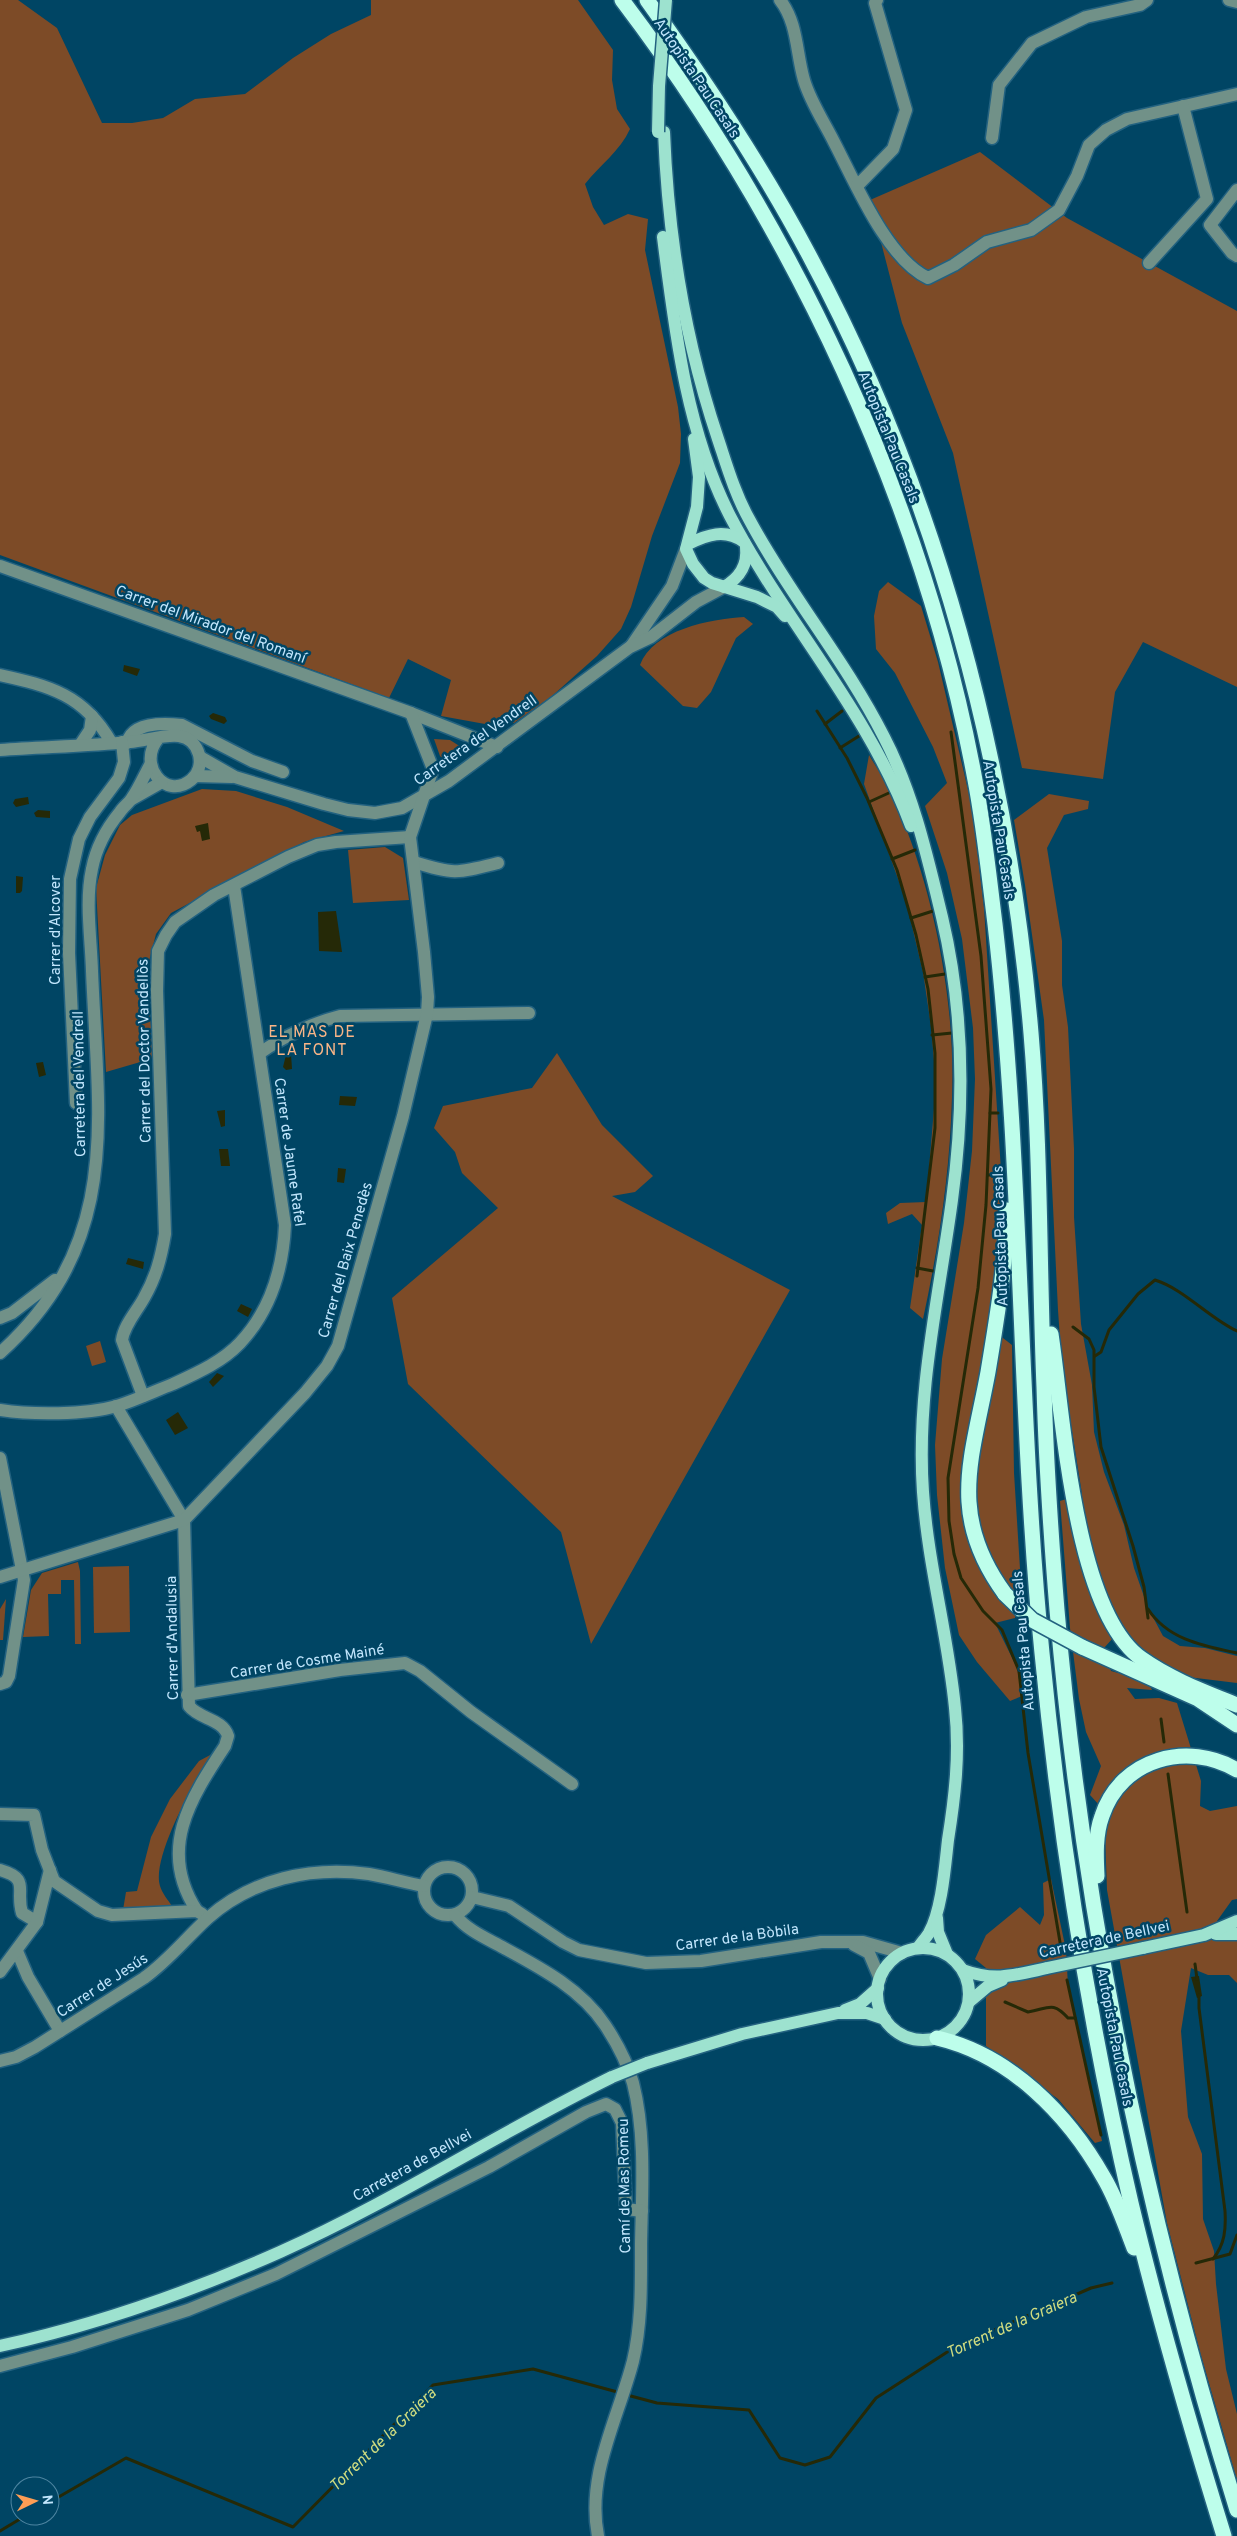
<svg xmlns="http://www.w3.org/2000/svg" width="1237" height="2536" viewBox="0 0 1237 2536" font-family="Overpass,sans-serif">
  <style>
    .green { fill: #7d4b27 }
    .water { fill: #252907 }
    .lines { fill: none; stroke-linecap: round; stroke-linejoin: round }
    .stream { stroke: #252907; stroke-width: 3 }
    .minor-casing { stroke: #236280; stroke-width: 15 }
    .major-casing { stroke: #236280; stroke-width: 15 }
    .highway-casing { stroke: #236280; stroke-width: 18 }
    .minor { stroke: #719188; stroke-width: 12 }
    .major { stroke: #9de2cf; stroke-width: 12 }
    .highway { stroke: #bdfeeb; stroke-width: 15 }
    .major-bridge-casing { stroke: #236280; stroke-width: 15; stroke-linecap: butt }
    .highway-bridge-casing { stroke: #236280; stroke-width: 18; stroke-linecap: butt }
    .major-bridge { stroke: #9de2cf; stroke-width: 12 }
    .highway-bridge { stroke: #bdfeeb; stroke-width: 15 }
    .labels { text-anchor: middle; stroke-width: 5; stroke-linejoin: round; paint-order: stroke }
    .street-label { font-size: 15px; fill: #c1e6fd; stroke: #004564 }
    .neighbourhood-label { font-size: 16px; letter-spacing: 1px; fill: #f9b587; stroke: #004564 }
    .water-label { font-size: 16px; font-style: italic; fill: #cfdc80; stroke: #004564 }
  </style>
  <rect width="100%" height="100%" fill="#004564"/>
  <g class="green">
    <path d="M0 0H18L57 28 102 123H132L163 118 195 99 245 94 293 58 331 34 371 15V0H578L613 50 612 80 617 109 630 129C620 151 600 165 585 184L593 207 604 225 628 214 648 219 645 250 678 407 681 434 680 463 652 536 631 607 621 629 597 656 552 696 514 723 485 724 441 716 451 680 408 659 389 698 0 555Z"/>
    <polygon points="980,152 1067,218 1237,311 1237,687 1143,642 1115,692 1103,779 1022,768 953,453 902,323 870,200"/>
    <polygon points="888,582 921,606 938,662 972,807 984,908 1002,1186 1001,1224 990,1328 1012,1345 1014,1473 1021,1585 1015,1618 995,1623 1017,1668 1022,1696 1010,1701 977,1662 959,1635 945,1568 937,1495 935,1445 942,1359 964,1223 972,1151 975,1079 973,1028 962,939 947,873 925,806 947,783 933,747 895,673 876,649 874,616 879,591"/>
    <path d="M744 617 753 624 736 638 711 692 697 708 683 706 640 665C653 630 710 619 744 617Z"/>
    <polygon points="434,739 450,740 461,747 447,762 440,756"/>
    <path d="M869 755C876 767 884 778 890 791 932 878 956 1000 952 1097 950 1172 939 1245 923 1319L910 1308 922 1225 912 1214 888 1224 886 1213 900 1203 926 1202 927 1194 936 1084 931 1026 923 972 906 901 864 784Z"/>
    <polygon points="202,789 236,791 287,807 344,831 304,842 171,913 156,934 146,973 154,1058 106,1072 96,888 105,855 120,825 132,815"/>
    <polygon points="1049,794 1089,801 1088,809 1064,815 1047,848 1062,941 1062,985 1068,1027 1074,1149 1074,1217 1081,1324 1092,1385 1094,1432 1104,1472 1124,1525 1134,1568 1148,1608 1163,1636 1180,1646 1205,1648 1237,1656 1237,1683 1188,1677 1113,1638 1104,1648 1111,1671 1148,1681 1152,1690 1127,1688 1135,1699 1159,1698 1177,1703 1201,1781 1200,1806 1210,1811 1237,1806 1237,1899 1232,1900 1217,1921 1230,1940 1237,1941 1237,1983 1229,1975 1208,1975 1191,1968 1181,2031 1188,2117 1202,2154 1203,2219 1214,2251 1216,2284 1226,2369 1237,2414 1237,2480 1200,2352 1167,2223 1107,1890 1105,1834 1110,1817 1090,1795 1101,1766 1086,1732 1079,1699 1070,1628 1060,1501 1082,1494 1062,1368 1058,1310 1044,1020 1025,885 1014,820"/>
    <polygon points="385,847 403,858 409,900 353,903 348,850"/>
    <polygon points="557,1053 602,1125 653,1176 635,1192 612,1196 790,1290 591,1644 561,1532 408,1384 392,1298 498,1208 462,1173 455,1152 434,1128 443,1106 532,1088"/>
    <polygon points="100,1341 106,1362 92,1366 86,1346"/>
    <polygon points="78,1562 80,1571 81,1644 75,1644 74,1580 61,1580 61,1594 48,1594 49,1636 23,1637 31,1590 42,1573"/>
    <polygon points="129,1566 130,1632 94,1633 93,1567"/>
    <polygon points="6,1599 3,1640 0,1640 0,1609"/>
    <path d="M212 1754C196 1779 151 1857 160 1886 162 1893 168 1900 172 1906L123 1910 126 1892 137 1891 151 1837 170 1799 199 1761Z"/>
    <polygon points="1051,1879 1066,1950 1068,1986 1102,2141 1095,2143 1058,2099 986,2046 986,1968 975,1959 986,1935 1020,1907 1040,1925 1044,1915 1043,1883"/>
  </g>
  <g class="water">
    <polygon points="124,665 140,669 137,676 123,671"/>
    <polygon points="213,713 225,717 227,721 224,724 211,719 209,716"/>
    <polygon points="28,797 29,804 16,807 13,803 15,799"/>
    <polygon points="38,810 50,811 50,818 36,817 34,813"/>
    <polygon points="208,823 210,839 202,841 200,831 197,832 195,826"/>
    <polygon points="16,876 23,877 22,891 20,893 16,893"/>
    <polygon points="336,911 342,952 319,951 318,912"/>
    <polygon points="291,1054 292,1069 286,1070 283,1067 286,1055"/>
    <polygon points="43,1062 46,1075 39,1077 36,1063"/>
    <polygon points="340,1096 357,1097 355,1106 339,1105"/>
    <polygon points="225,1110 225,1126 221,1127 217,1111"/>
    <polygon points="219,1149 228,1149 230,1166 221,1166"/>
    <polygon points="338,1168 346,1169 344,1183 337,1182"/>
    <polygon points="128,1258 144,1262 143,1269 126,1264"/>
    <polygon points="241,1304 252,1309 248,1317 237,1311"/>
    <polygon points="217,1373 224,1376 213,1387 209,1382"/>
    <polygon points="178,1412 188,1428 175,1435 166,1420"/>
    <polygon points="1199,1976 1202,1996 1197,1998 1191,1977"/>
  </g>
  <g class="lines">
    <g class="stream">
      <polyline points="817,711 847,758 867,798 897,870 916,935 928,989 935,1053 935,1128 917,1276"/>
      <polyline points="825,724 842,711"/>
      <polyline points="951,732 981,956 991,1089 986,1205 978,1288 948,1478 949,1521 954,1554 961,1578 983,1611 1002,1630 1019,1671 1028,1753 1061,1948"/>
      <polyline points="840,748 859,736"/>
      <polyline points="869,802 891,792"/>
      <polyline points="892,859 915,850"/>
      <polyline points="911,918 933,911"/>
      <polyline points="925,977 945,974"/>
      <polyline points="932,1035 952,1033"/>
      <polyline points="990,1113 998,1113"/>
      <polyline points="988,1175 1000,1175"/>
      <polyline points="917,1268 933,1271"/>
      <polyline points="1073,1327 1089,1339 1094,1350 1094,1387 1101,1447 1133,1546 1144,1587 1148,1618"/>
      <path d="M1095 1356 1101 1352 1109 1330 1138 1294 1155 1280C1184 1289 1209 1318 1237 1331"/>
      <path d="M1148 1609C1168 1640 1204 1646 1237 1653"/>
      <polyline points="1161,1719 1164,1742"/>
      <polyline points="1168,1774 1187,1912"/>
      <polyline points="1195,1964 1197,1979"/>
      <polyline points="1067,1980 1101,2135"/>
      <path d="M1199 1995V2008L1225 2211C1226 2229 1225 2244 1213 2259"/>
      <path d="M1005 2002 1028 2012C1048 2009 1052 2000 1068 2018H1075"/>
      <polyline points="1196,2263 1230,2254 1237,2235"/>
      <polyline points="627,2395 657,2403 749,2410 780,2458 805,2465 830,2457 876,2398 955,2347 1091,2288 1112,2283"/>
      <polyline points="50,2502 126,2458 293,2527 433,2385 533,2369 621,2393"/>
      <polyline points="0,2531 25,2516"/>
    </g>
    <g class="minor-casing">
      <g id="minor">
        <path d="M780 0C798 23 796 53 804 80 810 101 824 122 834 142 855 182 887 259 928 278L954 265 987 242 1031 230 1059 210 1077 176 1089 145 1106 130 1127 119 1237 94"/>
        <polyline points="1229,0 1237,2"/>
        <polyline points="992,138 999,85 1032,43 1086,17 1140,5 1147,0"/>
        <polyline points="857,186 893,149 906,110 875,3 877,0"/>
        <polyline points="1237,190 1210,225 1232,253 1237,256"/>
        <polyline points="1149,263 1207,199 1183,106"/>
        <polyline points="0,566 411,713 497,747"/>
        <polyline points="632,645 672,586 686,549"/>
        <path d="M0 675C50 686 84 695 111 742"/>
        <path d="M127 743C132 722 164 723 182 725L252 761 283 772"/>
        <polyline points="80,745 90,730 92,716"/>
        <path d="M0 750C43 747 87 746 130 742 144 741 166 734 179 736 200 739 207 767 191 780 165 801 137 764 158 739"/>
        <polyline points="200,757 235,777 324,804 348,810 375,813 402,808 449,781 630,647 651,637 696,602 724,587"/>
        <polyline points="195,776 232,777"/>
        <polyline points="132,799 162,782"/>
        <path d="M414 862C454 875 458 873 498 863"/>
        <path d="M260 1053C282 1037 313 1023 340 1016L529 1013"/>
        <polyline points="76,1103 69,953 70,879 79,839 90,817 119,778 124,762 122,742"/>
        <polyline points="0,1318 12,1313 55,1280"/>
        <path d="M0 1353C123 1242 98 1119 92 971 91 938 85 901 92 869 96 848 106 829 120 812 123 807 129 803 132 798 139 788 144 776 150 765"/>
        <path d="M143 1396 122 1340C124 1325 137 1311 144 1298 156 1277 161 1258 165 1234L157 991 158 951 166 935 175 922 214 895 288 857 317 845 336 842 410 837"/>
        <path d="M116 1406 184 1520 189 1706C199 1719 223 1719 228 1736L225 1746C190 1799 157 1850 197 1911"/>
        <path d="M0 1410C32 1415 85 1415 117 1406 136 1400 155 1391 173 1384 197 1373 222 1362 240 1343 271 1310 283 1269 285 1225L234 886"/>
        <polyline points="0,1458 24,1580 9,1676 6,1682 0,1684"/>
        <polyline points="0,1577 184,1520 305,1393 327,1366 338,1346 403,1116 427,1014 428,997 424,952 410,837 433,769 411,713"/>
        <polyline points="187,1695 340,1670 405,1663 420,1671 471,1712 572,1784"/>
        <polyline points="0,1814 34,1815 42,1850 54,1881 98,1911 112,1915 197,1911 202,1914"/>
        <circle cx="448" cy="1891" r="24"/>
        <path d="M0 1870C31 1879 15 1889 22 1913L37 1922"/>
        <polyline points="472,1897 509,1906 563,1942 579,1950 646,1963 701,1961 821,1942 863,1942 902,1953"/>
        <path d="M455 1915C468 1931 486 1938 504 1948 541 1968 581 1989 605 2025 617 2043 627 2062 633 2083 646 2134 642 2192 641 2244 641 2282 642 2323 633 2361 618 2419 586 2475 598 2536"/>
        <polyline points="854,1945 869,1953 880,1979"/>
        <polyline points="17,1951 28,1977 60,2031"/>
        <polyline points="0,1972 37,1922 50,1870"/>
        <path d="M0 2061 16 2057 35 2047 144 1978C168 1961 186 1938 208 1918 252 1879 311 1866 369 1874 387 1877 406 1883 424 1886"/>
        <polyline points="0,2366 72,2347 188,2310 276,2274 489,2167 586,2112 606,2104 615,2109 622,2123 626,2209 642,2211"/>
      </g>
    </g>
    <g class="major-casing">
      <g id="major">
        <path d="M664 132C668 235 685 341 718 439 727 466 735 494 749 519 789 594 845 660 884 737 913 793 927 855 942 917 964 1010 965 1105 952 1200 939 1297 916 1393 923 1492 928 1565 948 1635 955 1708 960 1753 955 1796 948 1840 945 1866 942 1910 929 1933 926 1938 921 1943 918 1948"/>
        <path d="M663 237C675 331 686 430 730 516 785 622 869 712 911 826"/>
        <polyline points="694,439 699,477 697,507 686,549 693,564 704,578 712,583 757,597 777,607 785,616"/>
        <path d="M688 544C707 535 725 528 744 542"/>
        <path d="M724 587C739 578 748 566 746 547"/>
        <polyline points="937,1918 938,1932 947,1954"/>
        <polyline points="1216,1934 1237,1934"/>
        <polyline points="1143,1948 1204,1935 1237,1921"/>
        <circle cx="923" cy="1994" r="46"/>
        <path d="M963 1970C995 1982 1015 1975 1047 1968"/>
        <polyline points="969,2002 988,1986 1002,1980"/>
        <polyline points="845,2010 860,2004 878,1988"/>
        <polyline points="647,2063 742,2034 838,2013 867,2013 885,2019"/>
        <path d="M0 2346C96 2325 190 2292 280 2252 394 2201 500 2132 612 2077"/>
      </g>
    </g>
    <g class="highway-casing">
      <g id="highway">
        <path d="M622 0C792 224 924 502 975 780 984 827 989 876 995 924 1023 1166 1018 1411 1042 1653 1060 1839 1089 2022 1131 2203 1158 2316 1190 2426 1224 2536"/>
        <path d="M647 0C706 82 762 166 809 255 938 496 1008 762 1031 1033 1041 1151 1039 1269 1044 1387 1046 1461 1051 1536 1057 1610 1083 1916 1146 2217 1237 2510"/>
        <path d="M1051 1334C1063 1413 1074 1612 1142 1659 1170 1679 1205 1692 1237 1705"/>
        <path d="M1005 1594C947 1515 972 1459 988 1372 997 1318 1006 1265 1007 1210"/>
        <polyline points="1082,1647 1198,1699 1237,1725"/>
        <path d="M1097 1876C1096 1856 1095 1835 1102 1816 1121 1758 1188 1741 1237 1770"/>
        <path d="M937 2038C1010 2055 1068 2114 1104 2178 1117 2200 1125 2225 1134 2248"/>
      </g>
    </g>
    <use href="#minor" class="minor"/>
    <use href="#major" class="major"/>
    <use href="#highway" class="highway"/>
    <g class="major-bridge-casing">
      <g id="major-bridge">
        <polyline points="658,132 659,86 666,0"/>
        <polyline points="1047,1968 1143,1948"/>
        <polyline points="612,2077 647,2063"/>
      </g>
    </g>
    <g class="highway-bridge-casing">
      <polyline id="highway-bridge" points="1005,1594 1032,1620 1082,1647"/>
    </g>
    <use href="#major-bridge" class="major-bridge"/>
    <use href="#highway-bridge" class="highway-bridge"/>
  </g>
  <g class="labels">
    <g class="street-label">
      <text transform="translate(697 78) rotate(56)" y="5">Autopista Pau Casals</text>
      <text transform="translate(889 437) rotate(68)" y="5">Autopista Pau Casals</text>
      <text transform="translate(211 624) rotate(20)" y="5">Carrer del Mirador del Romaní</text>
      <text transform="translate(475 740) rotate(-35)" y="5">Carretera del Vendrell</text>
      <text transform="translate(999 830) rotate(81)" y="5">Autopista Pau Casals</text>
      <text transform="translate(55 930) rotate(-90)" y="5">Carrer d'Alcover</text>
      <text transform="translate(144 1051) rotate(-91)" y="5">Carrer del Doctor Vandellòs</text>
      <text transform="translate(79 1084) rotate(-91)" y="5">Carretera del Vendrell</text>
      <text transform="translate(290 1152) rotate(82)" y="5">Carrer de Jaume Rafel</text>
      <text transform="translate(1000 1236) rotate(-92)" y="5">Autopista Pau Casals</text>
      <text transform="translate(345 1260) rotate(-74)" y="5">Carrer del Baix Penedès</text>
      <text transform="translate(172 1638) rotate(-91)" y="5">Carrer d'Andalusia</text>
      <text transform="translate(1023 1641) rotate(-95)" y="5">Autopista Pau Casals</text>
      <text transform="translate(307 1661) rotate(-9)" y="5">Carrer de Cosme Mainé</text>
      <text transform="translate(737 1937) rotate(-8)" y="5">Carrer de la Bòbila</text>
      <text transform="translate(1104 1939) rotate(-12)" y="5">Carretera de Bellvei</text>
      <text transform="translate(102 1985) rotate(-33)" y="5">Carrer de Jesús</text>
      <text transform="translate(1115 2037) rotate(79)" y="5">Autopista Pau Casals</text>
      <text transform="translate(412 2165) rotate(-29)" y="5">Carretera de Bellvei</text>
      <text transform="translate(624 2186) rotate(-91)" y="5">Camí de Mas Romeu</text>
    </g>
    <g class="neighbourhood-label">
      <text x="312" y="1037">EL MAS DE<tspan x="312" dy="18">LA FONT</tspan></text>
    </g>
    <g class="water-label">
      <text transform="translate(1011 2324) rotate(-24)" y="6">Torrent de la Graiera</text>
      <text transform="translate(382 2439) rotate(-44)" y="6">Torrent de la Graiera</text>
    </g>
  </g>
  <g transform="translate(35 2501) rotate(85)"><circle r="24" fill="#004564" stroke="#4d85a1"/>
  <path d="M0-4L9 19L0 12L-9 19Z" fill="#fd9d55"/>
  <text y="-8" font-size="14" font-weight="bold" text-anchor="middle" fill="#c1e6fd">N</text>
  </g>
</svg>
